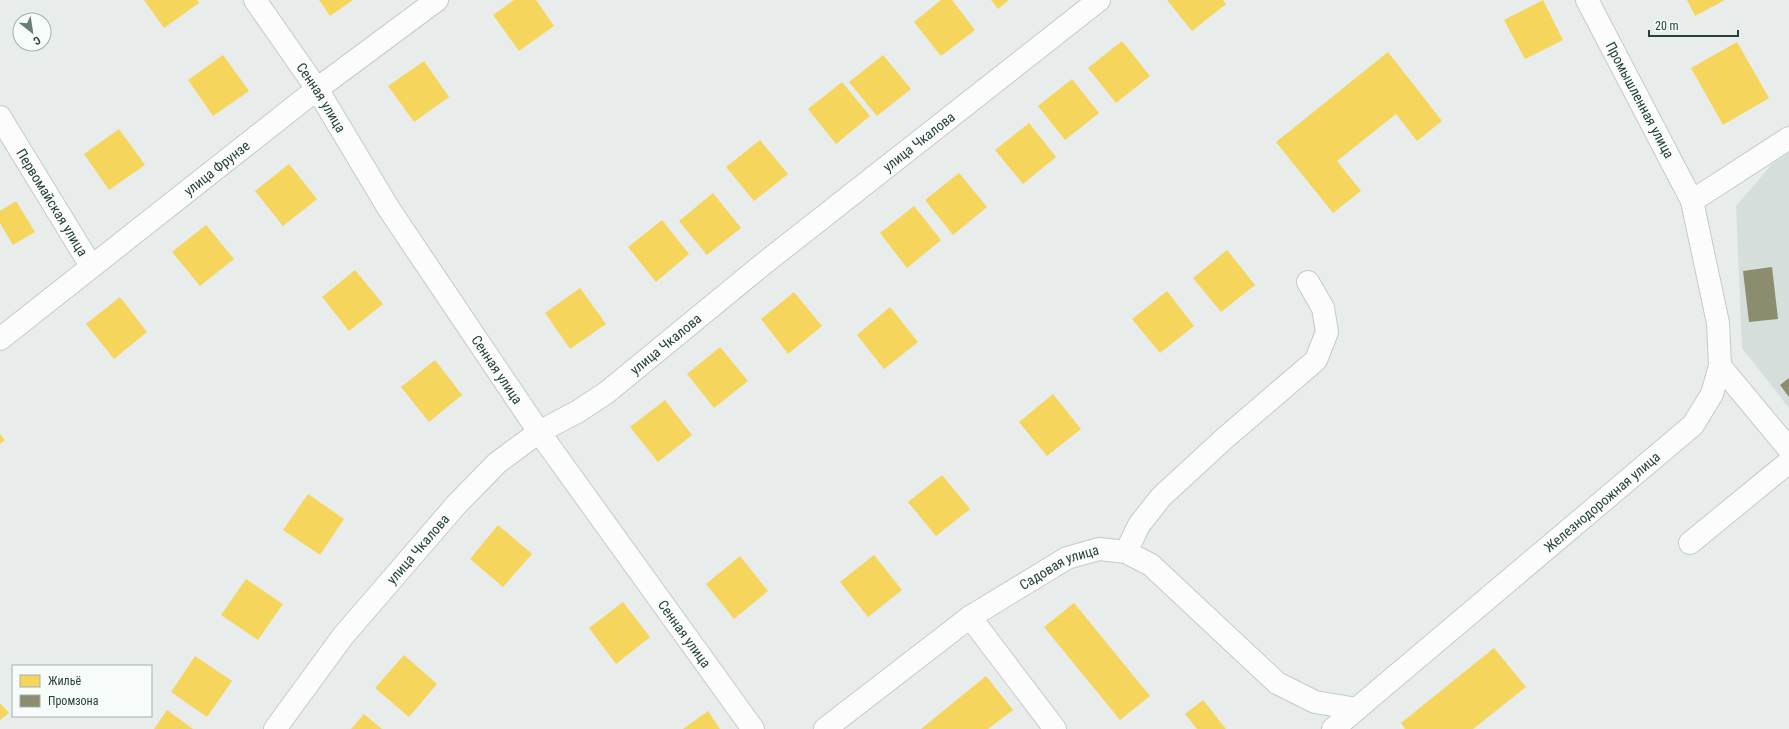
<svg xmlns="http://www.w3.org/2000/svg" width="1789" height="729" viewBox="0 0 1789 729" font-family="'Roboto Condensed',sans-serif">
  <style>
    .built { fill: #d6dedb }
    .homes { fill: #f6d55c }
    .industry { fill: #8c8c6e }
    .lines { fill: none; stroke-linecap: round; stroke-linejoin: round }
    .minor-casing { stroke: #c5cac8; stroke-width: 24 }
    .minor { stroke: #fcfcfc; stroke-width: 22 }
    .labels { text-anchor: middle; stroke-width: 4; stroke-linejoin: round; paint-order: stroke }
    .street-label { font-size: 14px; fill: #24423a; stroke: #f7fbf9 }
  </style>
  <rect width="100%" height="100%" fill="#e8edeb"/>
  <polygon class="built" points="1789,153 1789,408 1742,348 1736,206 1772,164"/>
  <g class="homes">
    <polygon points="144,0 197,0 199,3 164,28"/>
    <polygon points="319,0 353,0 330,16"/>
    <polygon points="514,0 536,0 554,26 519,51 493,15"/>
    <polygon points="941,0 952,0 975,30 941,56 914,22"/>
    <polygon points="991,0 1009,0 998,9"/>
    <polygon points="1167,0 1223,0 1226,4 1192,31"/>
    <polygon points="1543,0 1563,40 1525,59 1504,20"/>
    <polygon points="1687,0 1725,0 1695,16"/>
    <polygon points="1122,41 1150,76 1116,103 1088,68"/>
    <polygon points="1737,42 1769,98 1723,125 1691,68"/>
    <polygon points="1388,52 1442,121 1417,141 1396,114 1337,161 1361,191 1333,213 1276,142"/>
    <polygon points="223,55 249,91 213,116 188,80"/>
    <polygon points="883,55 911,89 877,116 849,82"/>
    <polygon points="424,61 449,97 414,122 388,86"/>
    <polygon points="1072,79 1099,113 1065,140 1038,106"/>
    <polygon points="842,82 870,116 836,144 808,109"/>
    <polygon points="1029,123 1056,157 1023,184 995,150"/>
    <polygon points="119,129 145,165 109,190 84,154"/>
    <polygon points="760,140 788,174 754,201 726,167"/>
    <polygon points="289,164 317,199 283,226 255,191"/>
    <polygon points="959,173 987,207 953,235 925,200"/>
    <polygon points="713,193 741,228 707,255 679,221"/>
    <polygon points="16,201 35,232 13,245 0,223 0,211"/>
    <polygon points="914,206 941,240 907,268 880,233"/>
    <polygon points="662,220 689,254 656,282 628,247"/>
    <polygon points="206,225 234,259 200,286 172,252"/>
    <polygon points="1227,250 1255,285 1221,312 1193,278"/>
    <polygon points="355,270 383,304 349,331 322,297"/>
    <polygon points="580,288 606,324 570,349 545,313"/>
    <polygon points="1167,291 1194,326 1160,353 1132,319"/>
    <polygon points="794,292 822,326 788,354 761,319"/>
    <polygon points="120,297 147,332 114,359 86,324"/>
    <polygon points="890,307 918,342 884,369 857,335"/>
    <polygon points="720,347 748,381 714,408 687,374"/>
    <polygon points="435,360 462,395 429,422 401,387"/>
    <polygon points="1053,394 1081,429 1047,456 1019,422"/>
    <polygon points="665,400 692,435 658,462 630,427"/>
    <polygon points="0,434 5,440 0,444"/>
    <polygon points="942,475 970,509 936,536 908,502"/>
    <polygon points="308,494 344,519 320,555 283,530"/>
    <polygon points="498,525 532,554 503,587 470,559"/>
    <polygon points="874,555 902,590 868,617 840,582"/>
    <polygon points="740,556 768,591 734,619 706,584"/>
    <polygon points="246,579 283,604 258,640 221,615"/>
    <polygon points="623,602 650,637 616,664 589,628"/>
    <polygon points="1074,603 1150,696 1120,720 1044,627"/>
    <polygon points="1494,648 1526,687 1473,729 1405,729 1401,723"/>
    <polygon points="404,655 437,684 409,717 375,688"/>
    <polygon points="195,656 232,681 207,717 171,692"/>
    <polygon points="986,676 1013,710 988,729 921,729"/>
    <polygon points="1203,700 1226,729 1197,729 1185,714"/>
    <polygon points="0,703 9,713 0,720"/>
    <polygon points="167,710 193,729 154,729"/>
    <polygon points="708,711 720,729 683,729"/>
    <polygon points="364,714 382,729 351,729"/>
  </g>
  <g class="industry">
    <polygon points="1772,267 1778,319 1749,322 1743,271"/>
    <polygon points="1789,378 1789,397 1780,385"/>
  </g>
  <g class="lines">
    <g class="minor-casing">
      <g id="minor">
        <path id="s1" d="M255 0 317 89 389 209 539 432 753 729"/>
        <path id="s2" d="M0 117 91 266"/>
        <polyline points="1692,201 1789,138"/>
        <path id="s3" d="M0 339 317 89 437 0"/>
        <polyline points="1720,366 1789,449"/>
        <polyline points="1690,543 1789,462"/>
        <polyline points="1126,552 1139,525 1161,497 1225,438 1316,360 1327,332 1323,308 1308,282"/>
        <polyline points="970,617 1055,729"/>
        <path id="s4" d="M275 729 343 636 456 505 497 463 539 432 577 412 606 393 762 265 1099 0"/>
        <path id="s5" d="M825 729 970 617 1067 558 1099 549 1126 552 1151 565 1277 683 1315 702 1357 709"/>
        <path id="s6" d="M1333 729 1693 425 1712 394 1720 366 1718 323 1692 201 1587 0"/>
      </g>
    </g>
    <use href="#minor" class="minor"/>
  </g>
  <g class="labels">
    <g class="street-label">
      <text dy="5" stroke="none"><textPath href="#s1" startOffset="118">Сенная улица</textPath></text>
      <text transform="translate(1640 100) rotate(62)" y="5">Промышленная улица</text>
      <text dy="5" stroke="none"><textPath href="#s4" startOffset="878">улица Чкалова</textPath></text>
      <text dy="5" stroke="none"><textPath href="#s3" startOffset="276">улица Фрунзе</textPath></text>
      <text dy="5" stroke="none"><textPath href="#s2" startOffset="100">Первомайская улица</textPath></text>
      <text dy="5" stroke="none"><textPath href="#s4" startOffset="554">улица Чкалова</textPath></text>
      <text dy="5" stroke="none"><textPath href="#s1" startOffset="442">Сенная улица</textPath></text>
      <text dy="5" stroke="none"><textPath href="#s6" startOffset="352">Железнодорожная улица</textPath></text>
      <text dy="5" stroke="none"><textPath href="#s4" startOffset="230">улица Чкалова</textPath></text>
      <text dy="5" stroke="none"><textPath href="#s5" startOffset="286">Садовая улица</textPath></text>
      <text dy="5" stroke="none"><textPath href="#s1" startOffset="766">Сенная улица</textPath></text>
    </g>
  </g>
  <rect x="12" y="665" width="140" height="52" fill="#f7fbf9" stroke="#a3b1ad"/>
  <rect x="20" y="675" width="20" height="12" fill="#f6d55c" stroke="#a3b1ad"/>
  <text x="48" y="685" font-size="12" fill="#24423a">Жильё</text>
  <rect x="20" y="695" width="20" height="12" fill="#8c8c6e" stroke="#a3b1ad"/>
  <text x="48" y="705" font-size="12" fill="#24423a">Промзона</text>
  <g transform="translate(32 32) rotate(150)"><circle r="19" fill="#f7fbf9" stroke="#a3b1ad"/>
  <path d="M0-3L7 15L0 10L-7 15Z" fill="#697e78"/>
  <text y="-6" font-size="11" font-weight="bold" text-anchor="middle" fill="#24423a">С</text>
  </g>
  <path d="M1649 30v6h89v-6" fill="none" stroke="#24423a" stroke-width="2"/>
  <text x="1655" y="30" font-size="12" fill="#24423a" stroke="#f7fbf9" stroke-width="3" paint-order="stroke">20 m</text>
</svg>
